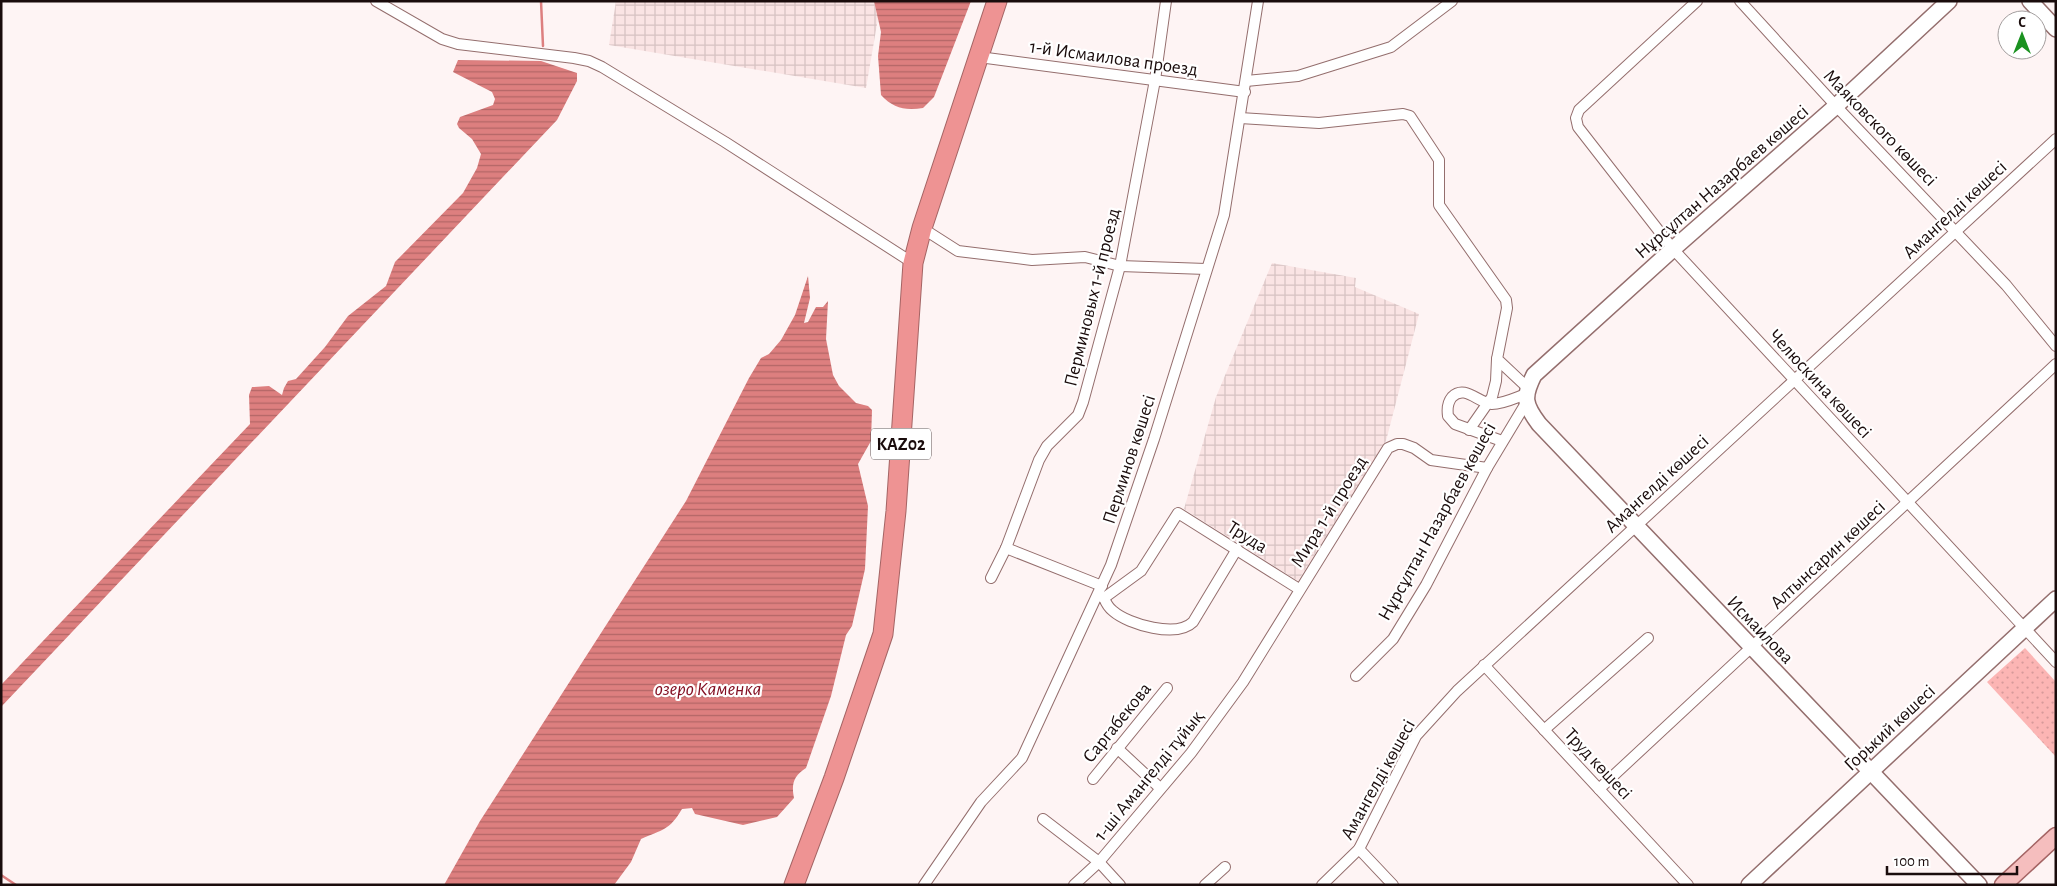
<svg xmlns="http://www.w3.org/2000/svg" width="2057" height="886" viewBox="0 0 2057 886" font-family="'Alegreya Sans',sans-serif">
  <style>
    .industrial { fill: url(#industrial-grid) }
    .green { fill: url(#green-dots) }
    .water { fill: url(#water-rules) }
    .lines { fill: none; stroke-linecap: round; stroke-linejoin: round }
    .stream { stroke: #dd7f7f; stroke-width: 2.5 }
    .street-casing { stroke: #946e6d; stroke-width: 12 }
    .secondary-casing { stroke: #946e6d; stroke-width: 18 }
    .primary-casing { stroke: #a46464; stroke-width: 19 }
    .highway-casing { stroke: #a46464; stroke-width: 21 }
    .street { stroke: #fff; stroke-width: 10 }
    .secondary { stroke: #fff; stroke-width: 15 }
    .primary { stroke: #f5bebe; stroke-width: 16 }
    .highway { stroke: #ee9393; stroke-width: 19 }
    .labels { text-anchor: middle; stroke-width: 4.5; stroke-linejoin: round; paint-order: stroke }
    .shield { fill: #fff; stroke: #5f5555; stroke-width: 1 }
    .shield-label { font-size: 18px; font-weight: bold; fill: #1a0c0c }
    .street-label { font-size: 19px; fill: #1a0c0c; stroke: #fff }
    .water-label { font-size: 20px; font-style: italic; fill: #830f22; stroke: #fff }
  </style>
  <defs>
    <pattern id="industrial-grid" width="8" height="8" patternUnits="userSpaceOnUse" patternTransform="scale(1.25)"><rect width="8" height="8" fill="#fae4e4"/><path d="M0 4h8M4 0v8" fill="none" stroke="#d6c2c2"/></pattern>
    <pattern id="green-dots" width="8" height="8" patternUnits="userSpaceOnUse" patternTransform="scale(1.25)"><rect width="8" height="8" fill="#fcb5b4"/><path d="M2 2h.1M6 6h.1" fill="none" stroke="#d79a9a" stroke-width="1.8" stroke-linecap="round"/></pattern>
    <pattern id="water-rules" width="6" height="5" patternUnits="userSpaceOnUse" patternTransform="scale(1.25)"><rect width="6" height="5" fill="#dd7f7f"/><path d="M0 2.5h6" fill="none" stroke="#b26666"/></pattern>
  </defs>
  <rect width="100%" height="100%" fill="#fef4f4"/>
  <g class="industrial">
    <polygon points="616,1 881,1 866,88 609,45"/>
    <polygon points="1272,263 1356,278 1355,287 1419,314 1386,441 1298,581 1184,509 1216,397"/>
  </g>
  <polygon class="green" points="2025,648 2056,682 2056,757 1987,682"/>
  <g class="water">
    <path d="M874 1H971L934 97 923 108C905 111 893 108 881 95L878 56 881 32Z"/>
    <polygon points="458,60 541,61 577,73 577,81 557,120 1,707 1,685 250,424 249,395 252,387 269,386 282,395 284,388 288,381 296,379 325,347 348,316 386,286 395,262 463,193 477,168 481,154 472,139 459,128 457,124 460,117 493,105 495,99 492,92 453,72"/>
    <path d="M808 276 810 298 804 323 808 322 816 307H823L828 301 826 339 833 375 839 386 856 403 868 406 872 410 871 441 858 464 868 506 865 569 852 626 846 635 831 696 806 768C794 776 791 783 794 798L777 817 743 825 695 814 692 808 682 809C669 831 663 829 641 839L631 862 614 885H444L480 821 686 501 749 378 761 358 769 354 781 340 795 315Z"/>
  </g>
  <g class="lines">
    <g class="stream">
      <polyline points="541,1 543,46"/>
      <polyline points="1,875 16,885"/>
    </g>
    <g class="street-casing">
      <g id="street">
        <polyline points="376,1 442,39 458,44 574,58 589,61 602,67 725,142 913,263"/>
        <polyline points="1697,1 1579,110 1576,118 1578,127 1673,249 2056,662"/>
        <polyline points="1740,1 1836,106 2006,285 2056,346"/>
        <polyline points="979,57 1245,92"/>
        <polyline points="1246,81 1298,76 1391,47 1452,1"/>
        <polyline points="1240,118 1319,123 1403,114 1410,116 1439,160 1439,205 1506,300 1507,308 1497,359 1528,388"/>
        <polyline points="922,228 958,251 1032,260 1085,257 1120,266 1206,269"/>
        <polyline points="1469,430 1492,397 1496,381 1497,359"/>
        <path d="M1502 441 1455 424 1448 416C1447 409 1447 403 1452 397 1465 384 1478 403 1492 404 1503 404 1515 398 1526 394"/>
        <polyline points="1006,548 1102,586"/>
        <polyline points="991,578 1006,548 1039,460 1047,446 1078,415 1083,402 1120,266 1155,80 1166,1"/>
        <polyline points="1098,595 1104,598 1141,571 1178,513 1299,589"/>
        <path d="M1104 598C1106 603 1109 608 1113 611 1129 625 1177 638 1193 622L1237 549"/>
        <polyline points="1484,665 1688,885"/>
        <polyline points="1356,676 1393,639 1426,585 1487,468 1526,403"/>
        <polyline points="1544,730 1648,638"/>
        <polyline points="1117,748 1160,788"/>
        <polyline points="1093,779 1167,688"/>
        <polyline points="1599,789 2056,364"/>
        <polyline points="1043,819 1099,862 1120,885"/>
        <polyline points="1359,849 1393,885"/>
        <polyline points="924,885 981,802 1022,758 1111,565 1154,439 1224,215 1258,1"/>
        <polyline points="1074,885 1099,862 1191,753 1243,682 1388,448 1397,444 1403,444 1414,448 1431,460 1487,468"/>
        <polyline points="1205,885 1225,867"/>
        <polyline points="1322,885 1359,849 1416,736 1457,691 2056,139"/>
      </g>
    </g>
    <g class="secondary-casing">
      <g id="secondary">
        <path d="M1949 1 1836 106 1673 249 1534 375C1523 397 1524 404 1539 424L1979 885"/>
        <polyline points="2030,1 2056,29"/>
        <polyline points="1749,885 2056,599"/>
      </g>
    </g>
    <g class="primary-casing">
      <polyline id="primary" points="2003,885 2056,836"/>
    </g>
    <g class="highway-casing">
      <polyline id="highway" points="794,885 834,778 883,634 896,511 913,263 922,228 997,1"/>
    </g>
    <use href="#street" class="street"/>
    <use href="#secondary" class="secondary"/>
    <use href="#primary" class="primary"/>
    <use href="#highway" class="highway"/>
  </g>
  <g class="labels">
    <rect class="shield" x="871" y="428.5" width="60" height="31" rx="4"/>
    <g class="shield-label">
      <text x="901" y="450">KAZ02</text>
    </g>
    <g class="street-label">
      <text transform="translate(1114 57) rotate(8)" y="7">1-й Исмаилова проезд</text>
      <text transform="translate(1881 127) rotate(46)" y="7">Маяковского көшесі</text>
      <text transform="translate(1721 181) rotate(-41)" y="7">Нұрсұлтан Назарбаев көшесі</text>
      <text transform="translate(1954 209) rotate(-43)" y="7">Амангелді көшесі</text>
      <text transform="translate(1091 297) rotate(-76)" y="7">Перминовых 1-й проезд</text>
      <text transform="translate(1821 383) rotate(47)" y="7">Челюскина көшесі</text>
      <text transform="translate(1128 459) rotate(-72)" y="7">Перминов көшесі</text>
      <text transform="translate(1656 483) rotate(-43)" y="7">Амангелді көшесі</text>
      <text transform="translate(1328 511) rotate(-58)" y="7">Мира 1-й проезд</text>
      <text transform="translate(1436 521) rotate(-61)" y="7">Нұрсұлтан Назарбаев көшесі</text>
      <text transform="translate(1248 536) rotate(32)" y="7">Труда</text>
      <text transform="translate(1827 554) rotate(-43)" y="7">Алтынсарин көшесі</text>
      <text transform="translate(1761 629) rotate(46)" y="7">Исмаилова</text>
      <text transform="translate(1116 722) rotate(-51)" y="7">Саргабекова</text>
      <text transform="translate(1889 727) rotate(-43)" y="7">Горький көшесі</text>
      <text transform="translate(1599 763) rotate(47)" y="7">Труд көшесі</text>
      <text transform="translate(1148 775) rotate(-51)" y="7">1-ші Амангелді тұйық</text>
      <text transform="translate(1377 779) rotate(-61)" y="7">Амангелді көшесі</text>
    </g>
    <g class="water-label">
      <text x="708" y="695">озеро Каменка</text>
    </g>
  </g>
  <rect width="2057" height="886" fill="none" stroke="#1a0c0c" stroke-width="5"/>
  <g transform="translate(2022 35)"><circle r="24" fill="#ffffff" stroke="#a39e9e"/>
  <path d="M0-4L9 19L0 12L-9 19Z" fill="#1b9220"/>
  <text y="-8" font-size="14" font-weight="bold" text-anchor="middle" fill="#1a0c0c">С</text>
  </g>
  <path d="M1887 866v8h130v-8" fill="none" stroke="#1a0c0c" stroke-width="2.5"/>
  <text x="1894" y="866" font-size="15" fill="#1a0c0c" stroke="#ffffff" stroke-width="4" paint-order="stroke">100 m</text>
</svg>
